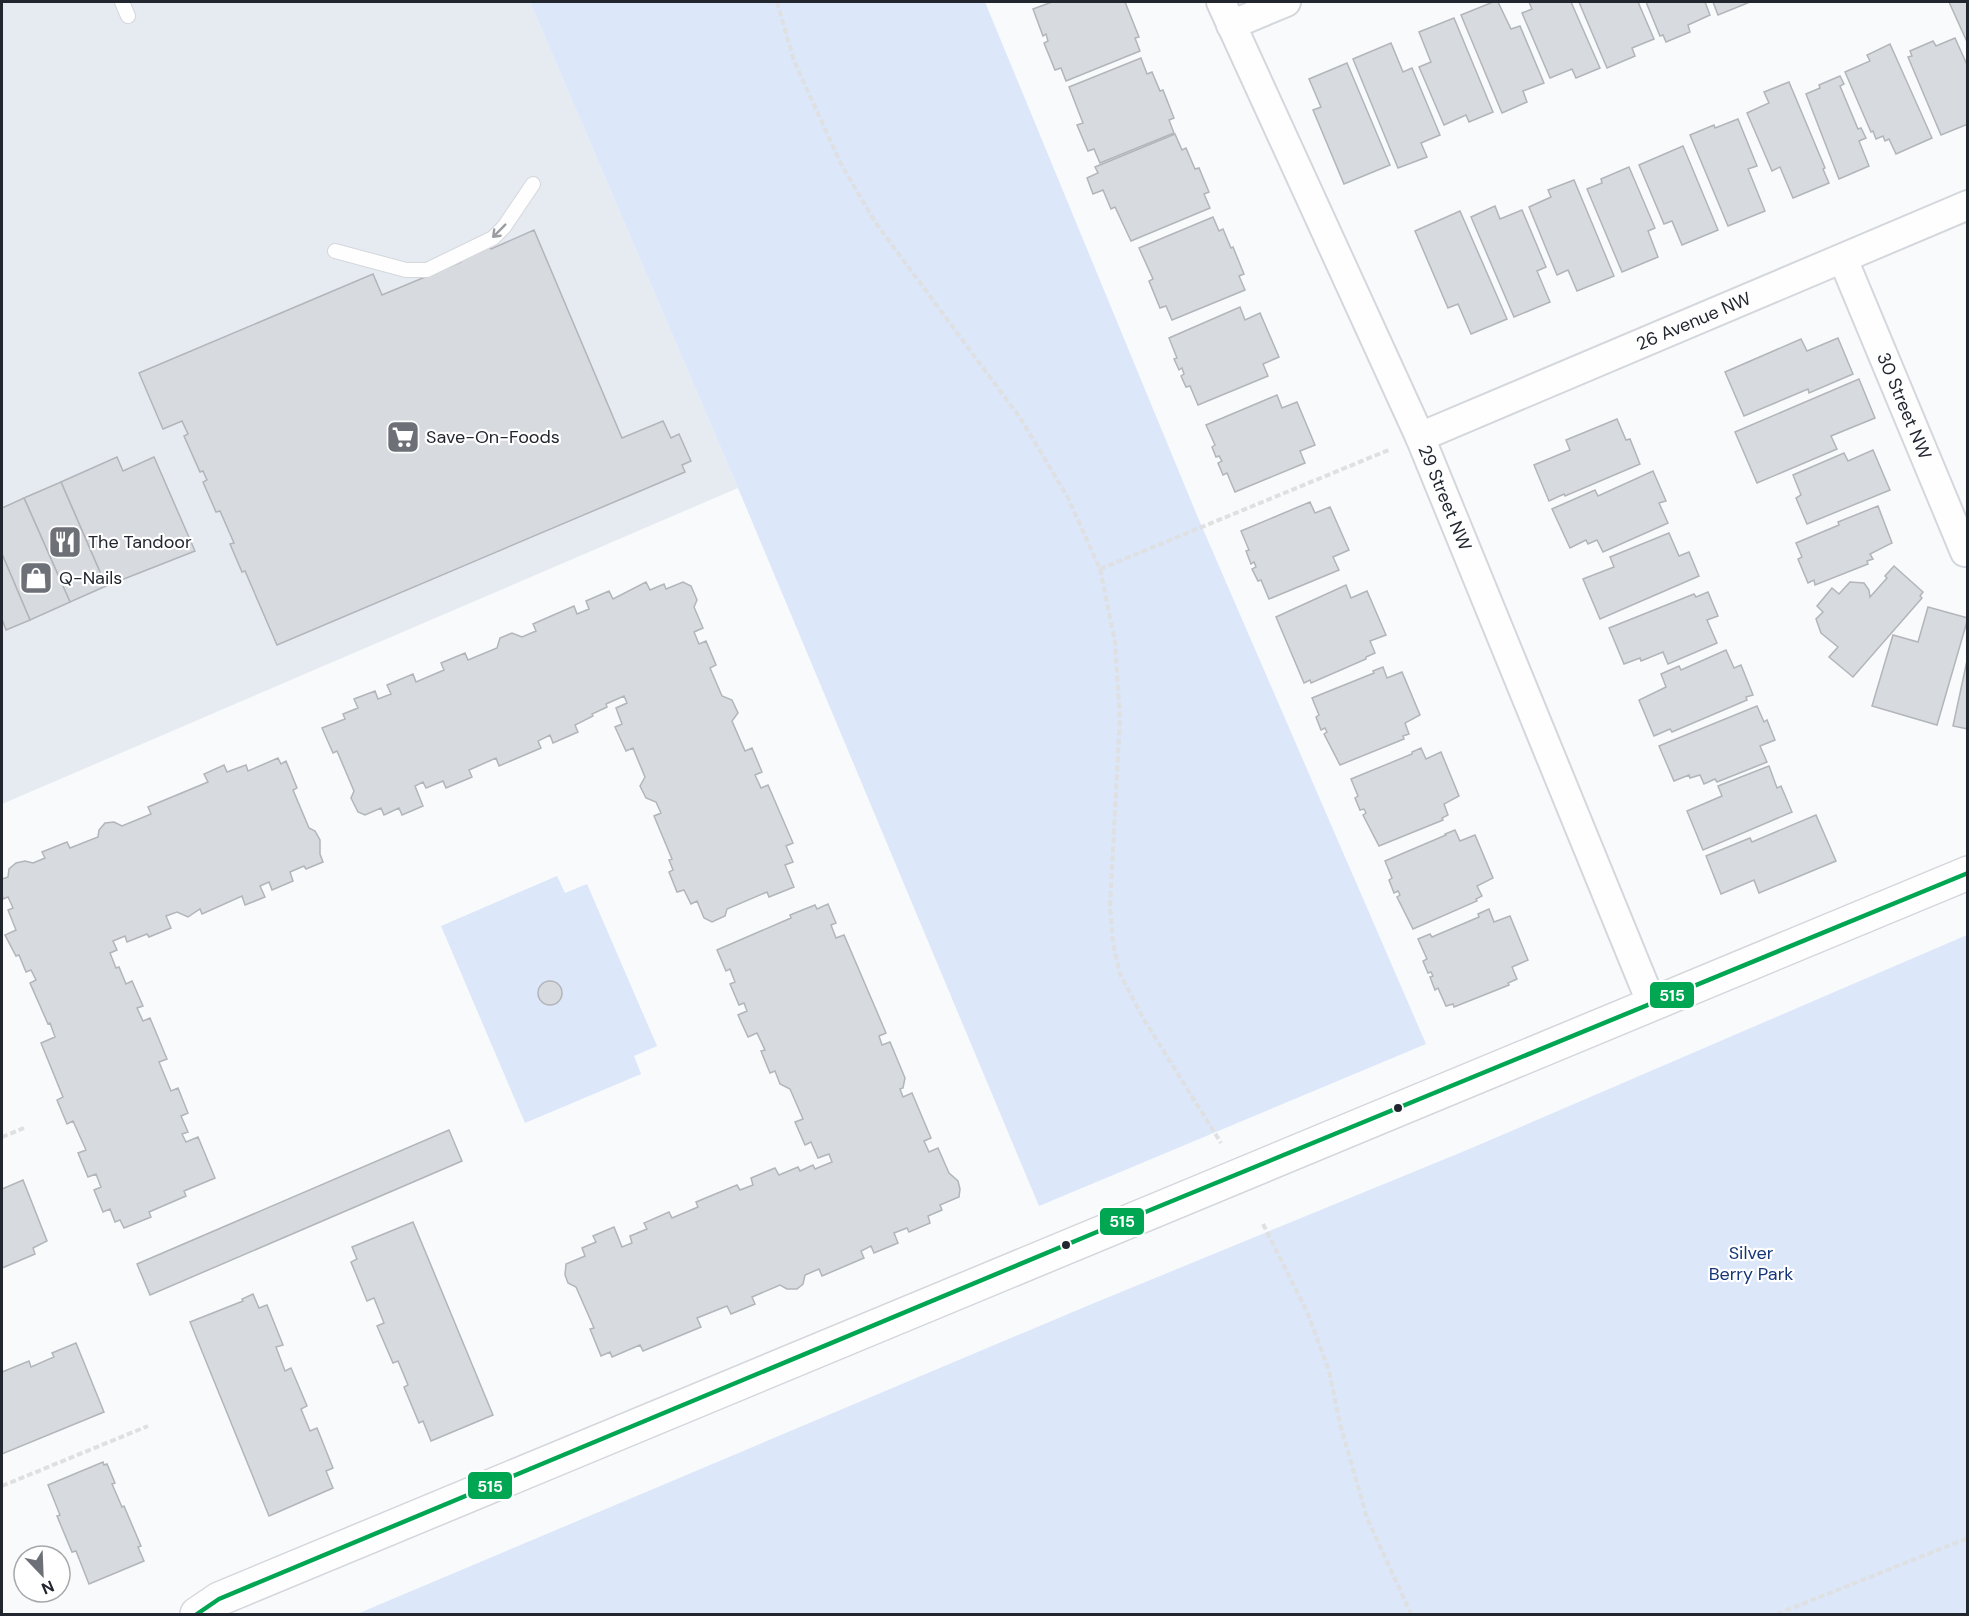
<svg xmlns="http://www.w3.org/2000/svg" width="1969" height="1616" viewBox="0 0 1969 1616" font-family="'DM Sans',sans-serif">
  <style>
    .built { fill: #e6ebf2 }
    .green { fill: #dce7fa }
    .building { fill: #d7dadf; stroke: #b2b5b9; stroke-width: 1.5 }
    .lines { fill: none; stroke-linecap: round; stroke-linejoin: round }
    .service-casing { stroke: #d4d7dc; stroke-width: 16 }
    .minor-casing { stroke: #d4d7dc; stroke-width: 32 }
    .tertiary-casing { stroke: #d4d7dc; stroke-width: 36 }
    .path { stroke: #dee0e1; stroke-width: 4; stroke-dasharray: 6 3; stroke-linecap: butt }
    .service { stroke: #fefeff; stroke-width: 14 }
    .minor { stroke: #fefeff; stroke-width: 28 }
    .tertiary { stroke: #fefeff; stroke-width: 33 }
    .bus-1-casing { stroke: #fff; stroke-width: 9 }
    .bus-1 { stroke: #00a651; stroke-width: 4.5 }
    .oneway { stroke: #9b9da1 }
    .bus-dot { fill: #22262f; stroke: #fff; stroke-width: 2 }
    .labels { text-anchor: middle; stroke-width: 4.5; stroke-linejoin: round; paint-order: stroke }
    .street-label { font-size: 18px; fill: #22262f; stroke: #fff }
    .poi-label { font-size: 18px; fill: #22262f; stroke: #fff; text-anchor: start }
    .park-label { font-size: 18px; fill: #143676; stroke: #fff }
    .line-badge { stroke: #fff; stroke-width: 2 }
    .badge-label { font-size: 16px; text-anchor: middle; font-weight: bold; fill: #fff }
  </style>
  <rect width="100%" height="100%" fill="#f8fafc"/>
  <polygon class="built" points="2,2 530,2 738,488 2,804"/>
  <g class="green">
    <polygon points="530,2 985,2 1196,513 1426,1044 1039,1206 738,488"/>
    <polygon points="557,876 565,893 587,884 657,1046 634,1056 641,1074 525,1123 441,926"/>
    <polygon points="1967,935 1967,1614 357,1614 1087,1306 1467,1150"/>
  </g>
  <g class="building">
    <polygon points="1052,2 1125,2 1139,37 1135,38 1140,51 1066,81 1061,68 1055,70 1044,43 1048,41 1046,34 1043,36 1033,9"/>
    <polygon points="1493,2 1498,2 1511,29 1520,26 1544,83 1523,91 1527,102 1502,113 1461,15"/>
    <polygon points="1529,2 1571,2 1600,68 1576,78 1572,69 1550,78 1522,13 1532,9"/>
    <polygon points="1579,2 1638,2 1654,39 1632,48 1635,56 1607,68"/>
    <polygon points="1646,2 1705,2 1710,15 1688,25 1690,32 1666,42 1663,35 1660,36"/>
    <polygon points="1713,2 1750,2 1718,15"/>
    <polygon points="1949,2 1968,2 1968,44"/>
    <polygon points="1454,18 1493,112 1469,122 1466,115 1444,125 1419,67 1431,62 1419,32"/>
    <polygon points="1955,38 1968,67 1968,124 1941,135 1908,57 1912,56 1910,51 1933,41 1936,46"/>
    <polygon points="1391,43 1403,72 1412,68 1440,135 1421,143 1427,157 1398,168 1353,59"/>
    <polygon points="1890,44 1932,138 1896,154 1889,139 1885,141 1883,136 1876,139 1873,131 1871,132 1845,72 1870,61 1867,55"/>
    <polygon points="1141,58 1147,74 1152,72 1160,91 1163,90 1174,118 1169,120 1174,133 1100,163 1094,149 1088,151 1077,125 1083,123 1069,87"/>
    <polygon points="1347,63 1390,165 1344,184 1313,110 1321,107 1309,79"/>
    <polygon points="1840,76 1844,84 1840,86 1858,129 1861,128 1866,138 1859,141 1869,166 1839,179 1806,94 1820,88 1819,85"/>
    <polygon points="1789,82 1825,168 1823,169 1829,183 1793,198 1780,167 1772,171 1747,113 1769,103 1764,92"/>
    <polygon points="1738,119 1757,166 1748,169 1765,211 1728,226 1690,135 1714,125 1715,128"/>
    <polygon points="1175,134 1182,150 1186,148 1195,169 1199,168 1209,192 1204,194 1210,208 1131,241 1115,207 1111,209 1103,190 1093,194 1087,178 1098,173 1095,167"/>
    <polygon points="1683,146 1718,230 1682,245 1672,221 1664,224 1639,165"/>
    <polygon points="1629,167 1655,228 1648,231 1658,257 1622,272 1587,189 1602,183 1601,179"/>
    <polygon points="1574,180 1614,276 1577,291 1568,270 1557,275 1529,207 1551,197 1548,190"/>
    <polygon points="1495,206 1500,219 1522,210 1546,267 1537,271 1550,302 1514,317 1471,217"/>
    <polygon points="1460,211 1507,319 1471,334 1458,304 1448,308 1415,231"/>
    <polygon points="1213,217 1219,231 1223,229 1231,248 1233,247 1244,274 1239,276 1245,290 1172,320 1166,306 1160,308 1149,281 1153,279 1139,248"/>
    <polygon points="534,230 622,438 663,421 671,438 679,434 691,461 682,465 685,472 277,645 245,571 242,572 230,544 234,543 220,511 216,512 203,482 207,480 203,471 200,472 184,436 188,434 182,421 163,429 139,373 373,274 382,295 461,262 459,258 489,245 491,249"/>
    <polygon points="1240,307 1245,320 1260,313 1279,357 1263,364 1268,376 1198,405 1190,386 1186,387 1181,376 1184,374 1182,368 1179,370 1174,359 1177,358 1169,338"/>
    <polygon points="1838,338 1853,374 1809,393 1808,389 1744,416 1725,372 1801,339 1807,351"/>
    <polygon points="1859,379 1875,418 1831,436 1837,449 1757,483 1735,432"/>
    <polygon points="1277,395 1282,408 1297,402 1315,445 1300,451 1305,463 1235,492 1227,473 1223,475 1218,463 1222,461 1219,456 1216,457 1212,447 1215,445 1206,425"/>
    <polygon points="1617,419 1626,440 1630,439 1640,464 1565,496 1564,494 1549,501 1534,465 1570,450 1566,440"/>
    <polygon points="1873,450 1890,490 1807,524 1796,498 1801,495 1793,475 1844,453 1848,461"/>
    <polygon points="117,457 123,471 154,457 195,551 106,586 61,482"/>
    <polygon points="1653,471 1666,501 1659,503 1668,523 1603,552 1597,540 1588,544 1586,540 1570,548 1552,509 1595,490 1598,496"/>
    <polygon points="61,482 106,586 70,602 24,498"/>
    <polygon points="24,498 70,602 30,620 2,554 2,508"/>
    <polygon points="1310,502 1315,513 1330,507 1349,550 1333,557 1339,570 1269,599 1261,580 1258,581 1252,569 1256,567 1254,562 1251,564 1246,551 1249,550 1241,531"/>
    <polygon points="1878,506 1892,543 1870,554 1873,559 1867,561 1868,564 1815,585 1814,580 1808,583 1798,559 1802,557 1796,543 1839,525 1838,522"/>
    <polygon points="1669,533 1679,556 1689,552 1699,576 1600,619 1583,579 1614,567 1610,557"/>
    <polygon points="2,554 30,620 6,630 2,619"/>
    <polygon points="1894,566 1923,592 1920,596 1922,598 1853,677 1829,657 1838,647 1821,633 1816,619 1823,612 1817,606 1832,588 1839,594 1850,582 1864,583 1869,590 1870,597 1887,578 1885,576"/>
    <polygon points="646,582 650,590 664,584 666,589 683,582 691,586 697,600 694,607 703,628 694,632 699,644 706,641 716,665 710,668 722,696 732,700 738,713 732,721 745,751 752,748 762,772 755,775 761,788 768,785 793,843 786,846 793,862 785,865 794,887 769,897 767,892 727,909 725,916 712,922 704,918 697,901 691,904 684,890 677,892 669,872 673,870 669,860 672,859 654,816 661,813 656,802 646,798 640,786 645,777 633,748 626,751 615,727 622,724 616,708 627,703 624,696 606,704 607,707 592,714 593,716 575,725 578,732 553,743 550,735 538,741 541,748 499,766 496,758 469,770 472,777 446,788 443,781 426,788 423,782 415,786 423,806 402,815 399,808 384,815 381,808 365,815 358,812 351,798 354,791 337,751 333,753 322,728 345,719 343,714 358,708 354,699 375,691 378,699 391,694 387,685 413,674 416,682 444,670 441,663 465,653 468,660 497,648 500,638 512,633 522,637 536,631 533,624 574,606 577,614 589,609 586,601 609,591 613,599"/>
    <polygon points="1346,585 1351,598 1367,591 1386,635 1370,641 1375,653 1366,657 1366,659 1311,683 1310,680 1304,683 1276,617"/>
    <polygon points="1708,592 1718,616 1707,620 1717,643 1668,664 1663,652 1641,661 1640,658 1624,664 1609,628 1694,594 1696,597"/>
    <polygon points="1928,607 1968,618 1937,725 1872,706 1893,635 1918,642"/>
    <polygon points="1726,650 1734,668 1741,665 1753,695 1746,697 1747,700 1672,732 1670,729 1654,736 1639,700 1666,687 1661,674 1679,666 1681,670"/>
    <polygon points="1968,656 1968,729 1953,726"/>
    <polygon points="1383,667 1387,678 1402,672 1420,715 1405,723 1409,734 1403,736 1404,739 1340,765 1324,734 1327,732 1325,728 1321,730 1316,717 1319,715 1312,698 1374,673 1373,671"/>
    <polygon points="1757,706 1764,722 1767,720 1775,740 1760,746 1767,762 1717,782 1715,779 1704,784 1700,775 1690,778 1689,775 1674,781 1659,746"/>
    <polygon points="1421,748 1426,759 1441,752 1459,796 1444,804 1448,815 1442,818 1443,820 1379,846 1363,815 1366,813 1364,809 1360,810 1355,798 1358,796 1351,779 1412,754 1412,752"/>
    <polygon points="278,758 281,764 286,761 297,788 293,790 309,828 315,831 320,840 320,854 323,862 306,869 304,866 290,872 293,881 272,890 269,882 260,886 265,897 245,905 242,896 202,914 200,909 188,917 177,912 166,916 171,928 149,937 147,934 127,942 125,936 113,941 117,950 110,953 116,968 119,967 126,984 132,981 143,1006 137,1008 143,1021 150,1018 167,1059 159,1062 171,1091 178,1088 188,1113 181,1116 188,1132 182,1134 186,1142 198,1137 215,1178 184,1191 186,1196 149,1212 151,1217 124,1228 120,1220 115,1222 110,1209 103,1212 94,1190 101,1187 96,1174 88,1177 78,1153 86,1150 73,1121 67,1124 57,1100 63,1097 41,1043 55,1037 50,1023 48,1024 30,983 36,980 31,970 26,972 19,955 16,956 5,935 16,930 8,910 13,908 8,897 3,899 2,894 2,879 8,877 9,869 16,863 25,861 33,863 45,858 42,852 67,842 70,848 98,837 99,830 105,823 114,822 122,826 151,814 148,807 208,782 204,774 224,765 227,772 246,765 248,771"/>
    <polygon points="1769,766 1777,788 1781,786 1792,812 1703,850 1687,811 1722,796 1718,786"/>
    <polygon points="1816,815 1836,861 1759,893 1754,880 1721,894 1706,856 1750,838 1752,842"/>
    <polygon points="1455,830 1460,841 1475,835 1493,878 1477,886 1482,896 1476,899 1477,901 1413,929 1397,897 1400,895 1398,891 1394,893 1389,880 1392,878 1385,861 1446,835 1445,834"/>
    <polygon points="828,904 836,923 831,925 836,938 844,935 886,1033 879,1036 882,1045 890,1042 905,1078 903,1088 900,1089 903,1097 912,1093 931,1138 924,1141 929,1152 938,1148 949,1173 958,1181 960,1189 959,1197 940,1205 942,1210 928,1216 930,1223 909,1232 907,1228 894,1233 898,1243 874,1253 871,1246 861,1251 864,1258 822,1276 819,1269 805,1275 803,1284 797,1289 787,1289 780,1285 752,1297 755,1304 731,1314 727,1306 697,1318 701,1327 643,1351 640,1345 612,1357 610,1352 601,1356 590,1329 594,1328 576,1287 568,1283 565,1275 566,1264 585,1256 582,1248 596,1242 593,1236 614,1227 622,1247 632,1243 630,1236 647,1229 644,1223 669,1212 672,1218 698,1207 696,1202 737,1185 740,1190 753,1185 751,1178 775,1168 779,1175 798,1167 800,1171 813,1165 815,1169 832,1162 829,1154 818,1158 811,1142 805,1145 795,1122 803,1119 790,1089 780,1084 775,1071 770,1073 761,1051 765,1050 757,1033 748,1037 738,1015 747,1011 744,1003 739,1005 730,984 735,982 730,969 726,971 717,950 791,918 790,915 815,905 817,909"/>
    <polygon points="1489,909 1494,922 1510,916 1528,960 1512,967 1517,979 1508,983 1509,985 1454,1007 1453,1004 1446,1006 1438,988 1435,990 1430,977 1433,976 1431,972 1428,973 1423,961 1427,959 1418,939 1430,934 1432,937 1479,917 1478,914"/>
    <circle cx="550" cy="993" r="12"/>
    <polygon points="449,1130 462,1161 150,1295 137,1264"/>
    <polygon points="23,1180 47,1241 33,1248 35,1254 2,1268 2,1189"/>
    <polygon points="413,1222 493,1415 431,1441 423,1421 419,1423 404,1387 408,1385 398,1361 393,1363 377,1326 384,1323 374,1298 367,1301 351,1262 357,1259 352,1247"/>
    <polygon points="253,1294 259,1308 267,1305 283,1345 276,1347 285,1371 291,1368 307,1406 301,1409 310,1431 317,1428 333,1468 326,1471 333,1488 269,1516 190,1322 243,1301 242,1299"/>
    <polygon points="76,1343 104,1412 2,1454 2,1372 29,1361 31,1367 54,1357 52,1353"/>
    <polygon points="103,1462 104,1465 107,1464 115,1483 112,1484 122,1507 124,1506 141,1546 138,1547 144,1561 89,1584 76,1551 72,1552 57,1516 60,1515 48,1485"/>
  </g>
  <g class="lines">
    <g class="service-casing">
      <g id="service">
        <polyline points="122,2 128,16"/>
        <polyline points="335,251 406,270 427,270 493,238 504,227 533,184"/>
      </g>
    </g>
    <g class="minor-casing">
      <g id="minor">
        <path id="s1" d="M1221 2 1420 437 1651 1002"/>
        <polyline points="1231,25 1286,2"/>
        <path id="s2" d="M1843 259 1965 552"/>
        <path id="s3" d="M1420 437 1968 205"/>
      </g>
    </g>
    <g class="tertiary-casing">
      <path id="tertiary" d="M197 1614 219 1599C800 1355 1383 1112 1968 873"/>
    </g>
    <g class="path">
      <polyline points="777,2 794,61 841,164 875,222 1021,419 1068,498 1100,569 1115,642 1120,718 1110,906 1113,943 1120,974 1143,1018 1221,1143"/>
      <polyline points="1100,569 1391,449"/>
      <polyline points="2,1137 24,1128"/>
      <polyline points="1263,1224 1308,1314 1329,1371 1340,1424 1367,1518 1411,1614"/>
      <polyline points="2,1486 148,1426"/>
      <polyline points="1777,1614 1968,1538"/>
    </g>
    <use href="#service" class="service"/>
    <use href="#minor" class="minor"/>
    <use href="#tertiary" class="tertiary"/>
    <g class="bus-1-casing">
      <polyline id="bus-1" points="197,1614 219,1599 1092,1234 1968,873"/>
    </g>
    <use href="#bus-1" class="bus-1"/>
  </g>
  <defs><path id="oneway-shaft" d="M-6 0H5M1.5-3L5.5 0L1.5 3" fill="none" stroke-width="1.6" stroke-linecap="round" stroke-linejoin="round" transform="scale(1.5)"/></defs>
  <use class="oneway" href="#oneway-shaft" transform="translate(499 231) rotate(135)"/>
  <defs>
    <g id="supermarket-square" transform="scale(1.725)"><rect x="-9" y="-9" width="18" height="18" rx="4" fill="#6d7077" stroke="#fff"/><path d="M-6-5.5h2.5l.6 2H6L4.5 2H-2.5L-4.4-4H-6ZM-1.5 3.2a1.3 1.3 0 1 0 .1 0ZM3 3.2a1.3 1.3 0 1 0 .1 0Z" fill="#fff"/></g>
    <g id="restaurant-square" transform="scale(1.725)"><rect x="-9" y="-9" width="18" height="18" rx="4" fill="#6d7077" stroke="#fff"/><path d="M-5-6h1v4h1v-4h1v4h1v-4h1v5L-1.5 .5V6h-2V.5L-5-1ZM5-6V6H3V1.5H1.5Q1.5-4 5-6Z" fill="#fff"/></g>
    <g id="shop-square" transform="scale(1.725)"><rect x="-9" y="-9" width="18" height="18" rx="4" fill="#6d7077" stroke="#fff"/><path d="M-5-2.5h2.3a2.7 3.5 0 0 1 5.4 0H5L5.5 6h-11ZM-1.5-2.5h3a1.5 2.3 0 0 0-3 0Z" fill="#fff"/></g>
  </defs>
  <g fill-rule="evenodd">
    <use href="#supermarket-square" x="403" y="437"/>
    <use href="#restaurant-square" x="65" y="542"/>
    <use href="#shop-square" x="36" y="578"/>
  </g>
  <g class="bus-dot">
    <circle cx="1398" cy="1108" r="5"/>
    <circle cx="1066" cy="1245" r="5"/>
  </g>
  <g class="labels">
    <g class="street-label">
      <text dy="6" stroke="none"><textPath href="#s3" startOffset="297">26 Avenue NW</textPath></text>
      <text dy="6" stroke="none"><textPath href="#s2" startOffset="159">30 Street NW</textPath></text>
      <text dy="6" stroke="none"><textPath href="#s1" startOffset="544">29 Street NW</textPath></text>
    </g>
    <g class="poi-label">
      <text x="426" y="443">Save-On-Foods</text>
      <text x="88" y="548">The Tandoor</text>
      <text x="59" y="584">Q-Nails</text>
    </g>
    <g class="park-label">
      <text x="1751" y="1259">Silver<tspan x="1751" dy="21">Berry Park</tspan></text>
    </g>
  </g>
  <g class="line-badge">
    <rect x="1649" y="981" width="46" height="28" rx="6" fill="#00a651"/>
    <rect x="1099" y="1207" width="46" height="29" rx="6" fill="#00a651"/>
    <rect x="467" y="1471" width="46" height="29" rx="6" fill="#00a651"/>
  </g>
  <g class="badge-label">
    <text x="1672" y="1001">515</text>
    <text x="1122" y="1227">515</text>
    <text x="490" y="1492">515</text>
  </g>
  <rect width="1969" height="1616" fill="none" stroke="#22262f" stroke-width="6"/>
  <g transform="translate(42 1574) rotate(157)"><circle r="28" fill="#ffffff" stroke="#a7a8ac" stroke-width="1.5"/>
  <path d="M0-4.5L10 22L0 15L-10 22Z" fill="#6d7077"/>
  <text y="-9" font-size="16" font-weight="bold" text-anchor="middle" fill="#22262f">N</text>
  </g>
</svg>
